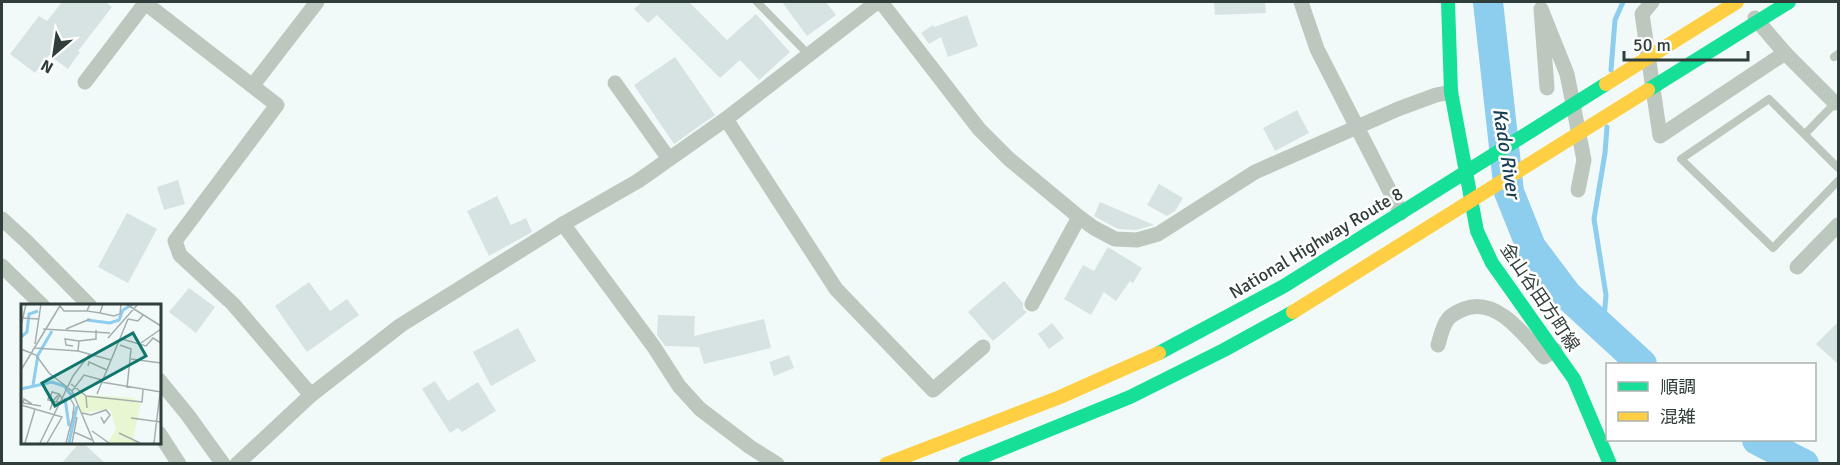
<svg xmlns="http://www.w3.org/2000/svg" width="1840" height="465" viewBox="0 0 1840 465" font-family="Signika,'Noto Sans JP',sans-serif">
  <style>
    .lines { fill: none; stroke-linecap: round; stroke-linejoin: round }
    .stream { stroke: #8dcdee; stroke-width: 5 }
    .river { stroke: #8dcdee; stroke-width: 30 }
    .building { fill: #d7e3e3 }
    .lane { stroke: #bcc7be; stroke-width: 8 }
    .street { stroke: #bcc7be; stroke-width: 15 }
    .fast { stroke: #16e098; stroke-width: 14 }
    .slow { stroke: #ffcf43; stroke-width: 14 }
    .labels { text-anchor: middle; stroke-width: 5; stroke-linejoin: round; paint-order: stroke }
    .street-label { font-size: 18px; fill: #2f3e3a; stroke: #fff }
    .water-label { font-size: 20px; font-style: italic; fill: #193f53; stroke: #fff }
    .inset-river { fill: none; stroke: #8dcdee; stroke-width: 3 }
    .inset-road { fill: none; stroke: #a4afad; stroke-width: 1.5 }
    .view { fill: #0f766e; fill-opacity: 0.15; stroke: #0f766e; stroke-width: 3 }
    .inset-edge { fill: none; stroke: #2f3e3a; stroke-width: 3 }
  </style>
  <rect width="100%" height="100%" fill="#f2faf9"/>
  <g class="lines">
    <g class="stream">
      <polyline points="1611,70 1615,20 1623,2"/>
      <polyline points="1603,330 1606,295 1594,219 1605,153 1607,127"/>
    </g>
    <g class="river">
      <polyline points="1488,2 1509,192 1531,247 1567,295 1642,364"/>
      <polyline points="1757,440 1804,464"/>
    </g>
  </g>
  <g class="building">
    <polygon points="62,2 105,2 112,7 78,51 80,52 68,69 49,55 35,73 10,54 39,16 47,21"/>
    <polygon points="642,2 689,2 727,40 756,14 790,52 759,80 740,60 720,78 657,15 648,23 634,9"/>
    <polygon points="782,2 826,2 836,15 807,36"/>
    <polygon points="1214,2 1265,2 1266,13 1215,15"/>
    <polygon points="967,15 978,46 948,57 941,37 929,44 921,33 933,25 934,27"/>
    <polygon points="675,57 715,115 674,144 634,85"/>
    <polygon points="1297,110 1309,133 1275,151 1263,128"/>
    <polygon points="178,180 185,204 164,210 157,187"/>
    <polygon points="1159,184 1183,198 1175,211 1167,216 1147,205"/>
    <polygon points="497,196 511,225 526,218 532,232 489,256 467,211"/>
    <polygon points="1100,202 1154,225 1136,230 1119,229 1112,226 1094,216"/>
    <polygon points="127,213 157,229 128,283 98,267"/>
    <polygon points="1108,247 1142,268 1133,283 1130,281 1116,301 1104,292 1091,315 1064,299 1083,265 1094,271"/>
    <polygon points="1004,281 1023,303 1023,309 1027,312 993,341 968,312"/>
    <polygon points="309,282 330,311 347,299 359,315 307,352 275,306"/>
    <polygon points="189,288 215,307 196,333 169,312"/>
    <polygon points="658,315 695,316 694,336 764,319 771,348 704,364 699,347 665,346 657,335"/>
    <polygon points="1839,321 1839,365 1816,344"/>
    <polygon points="1052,323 1064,338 1049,349 1038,334"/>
    <polygon points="518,328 536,361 491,386 473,352"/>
    <polygon points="789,355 794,368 774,376 769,362"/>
    <polygon points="435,381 448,401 478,382 496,411 462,432 458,428 450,433 422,389"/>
    <polygon points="80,442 82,442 106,464 61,464"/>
  </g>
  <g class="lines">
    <g class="lane">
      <polyline points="757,2 809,55"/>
      <polyline points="1834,57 1838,54"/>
      <polyline points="1805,134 1835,103"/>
      <polyline points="1838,168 1769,99 1681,159 1773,248 1838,181"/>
    </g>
    <g class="street">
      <polyline points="144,2 277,105 175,241 180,255 233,304 311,395"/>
      <polyline points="881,2 979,129 1009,159 1079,217 1094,228 1115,239 1137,240 1158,234 1255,172 1398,109 1436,95 1451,92"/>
      <polyline points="1301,2 1317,49 1401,213"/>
      <polyline points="1652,2 1642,14 1660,136 1785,53"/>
      <polyline points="1755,18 1785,53 1835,103"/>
      <polyline points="85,82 146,2"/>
      <polyline points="615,83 669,159"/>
      <polyline points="253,85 317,2"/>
      <polyline points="1547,88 1541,9 1567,74 1584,160 1578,190"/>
      <polyline points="726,119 836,289 933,390 983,347"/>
      <polyline points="2,219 26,241 90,306"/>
      <polyline points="563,224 654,347 679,386 700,409 750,447 777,464"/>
      <polyline points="2,266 43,306"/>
      <polyline points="1797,267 1838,225"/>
      <polyline points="1032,304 1079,217"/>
      <path d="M1438 345C1440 337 1443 325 1448 319 1452 314 1459 311 1464 309 1497 296 1525 336 1544 357L1555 350"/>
      <polyline points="159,380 187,414 223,464"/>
      <polyline points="159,433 179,464"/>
      <polyline points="237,464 311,395 401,325 563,224 638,181 726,119 877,2"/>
    </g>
    <g class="fast">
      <polyline points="1448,2 1451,92 1477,231 1492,263 1574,379 1610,464"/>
      <polyline points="1648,90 1789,2"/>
      <polyline points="1159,353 1284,286 1606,84"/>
      <polyline points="965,464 1130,397 1224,350 1293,312"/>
    </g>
    <g class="slow">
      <polyline points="1606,84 1737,2"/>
      <polyline points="1293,312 1648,90"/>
      <polyline points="886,464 1060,397 1159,353"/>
    </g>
  </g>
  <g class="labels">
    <g class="street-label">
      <text transform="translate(1316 243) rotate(-31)" y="6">National Highway Route 8</text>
      <text transform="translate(1540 297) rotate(56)" y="6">金山谷田方町線</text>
    </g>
    <g class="water-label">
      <text transform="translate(1507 153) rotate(81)" y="7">Kado River</text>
    </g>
  </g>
  <g transform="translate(21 304)">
    <rect width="140" height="140" fill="#f2faf9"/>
    <path d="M61 89 65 92 66 107V92L71 91 111 94 120 99 112 135 105 133 117 139H87L95 125 89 105 61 109 55 91Z" fill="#e9f6d2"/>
    <path class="inset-river" d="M66 16 89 19 98 16 102 6 112 0M0 33 6 28 8 10 17 7M12 81 17 51 31 27M0 85 31 78 43 82 52 93M44 94 48 122M48 139 56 102"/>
    <path class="inset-road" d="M69 0 66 7 79 9 82 0M105 0 140 22M39 2 43 7H66M79 9 93 12 99 10 100 0M0 14 18 15M107 15 117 17 122 11M0 22 5 0M22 25 89 29M45 25 69 15M87 34 117 0M101 35 125 42 132 34 140 39M120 39 140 25M14 40 20 0M99 41 110 45 106 84M52 42 45 41 44 35 58 37M14 44 57 47 90 56M0 45 15 51 28 69 51 87 73 139M57 47 58 37 75 35V26M110 55 140 59M67 62 68 58 86 66M0 66 40 0M80 78 140 88M50 80 65 92 66 104M51 87 63 71 81 76M76 90 107 15M28 91 27 96 32 97 29 106M65 92 121 98 122 86M29 94 31 88 38 90 32 97M49 94 53 101 52 112V107M32 97 35 98 39 91 43 98H35M11 100 3 95 2 99 20 102M0 101 41 113 26 139M61 109 70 111 85 106 89 111 83 119 80 113M110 114 140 118M71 127 88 139M53 128 71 136M98 129 119 139M4 139 14 105M19 139 52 72 68 51M45 139 52 112M51 139 56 113M133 139 139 89"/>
    <path class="view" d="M112 29 125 52 34 102 21 79Z"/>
    <rect width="140" height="140" class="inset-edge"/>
  </g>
  <rect width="1840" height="465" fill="none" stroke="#2f3e3a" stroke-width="6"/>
  <rect x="1606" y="363" width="210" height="78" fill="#ffffff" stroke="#acb2b0" stroke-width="1.5"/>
  <rect x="1618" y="382" width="30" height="9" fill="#16e098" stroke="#acb2b0" stroke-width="1.5"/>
  <text x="1660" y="393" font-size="18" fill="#2f3e3a">順調</text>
  <rect x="1618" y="412" width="30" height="9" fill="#ffcf43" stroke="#acb2b0" stroke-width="1.5"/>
  <text x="1660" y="423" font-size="18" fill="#2f3e3a">混雑</text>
  <g transform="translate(54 54) rotate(209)" stroke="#ffffff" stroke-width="4.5" paint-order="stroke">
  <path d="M0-4.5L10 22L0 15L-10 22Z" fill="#2f3e3a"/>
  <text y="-9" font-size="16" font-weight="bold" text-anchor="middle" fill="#2f3e3a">N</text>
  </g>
  <path d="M1624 51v9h124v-9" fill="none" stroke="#2f3e3a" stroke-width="3"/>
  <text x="1633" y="51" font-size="18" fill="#2f3e3a" stroke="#ffffff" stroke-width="4.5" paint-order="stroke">50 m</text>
</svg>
